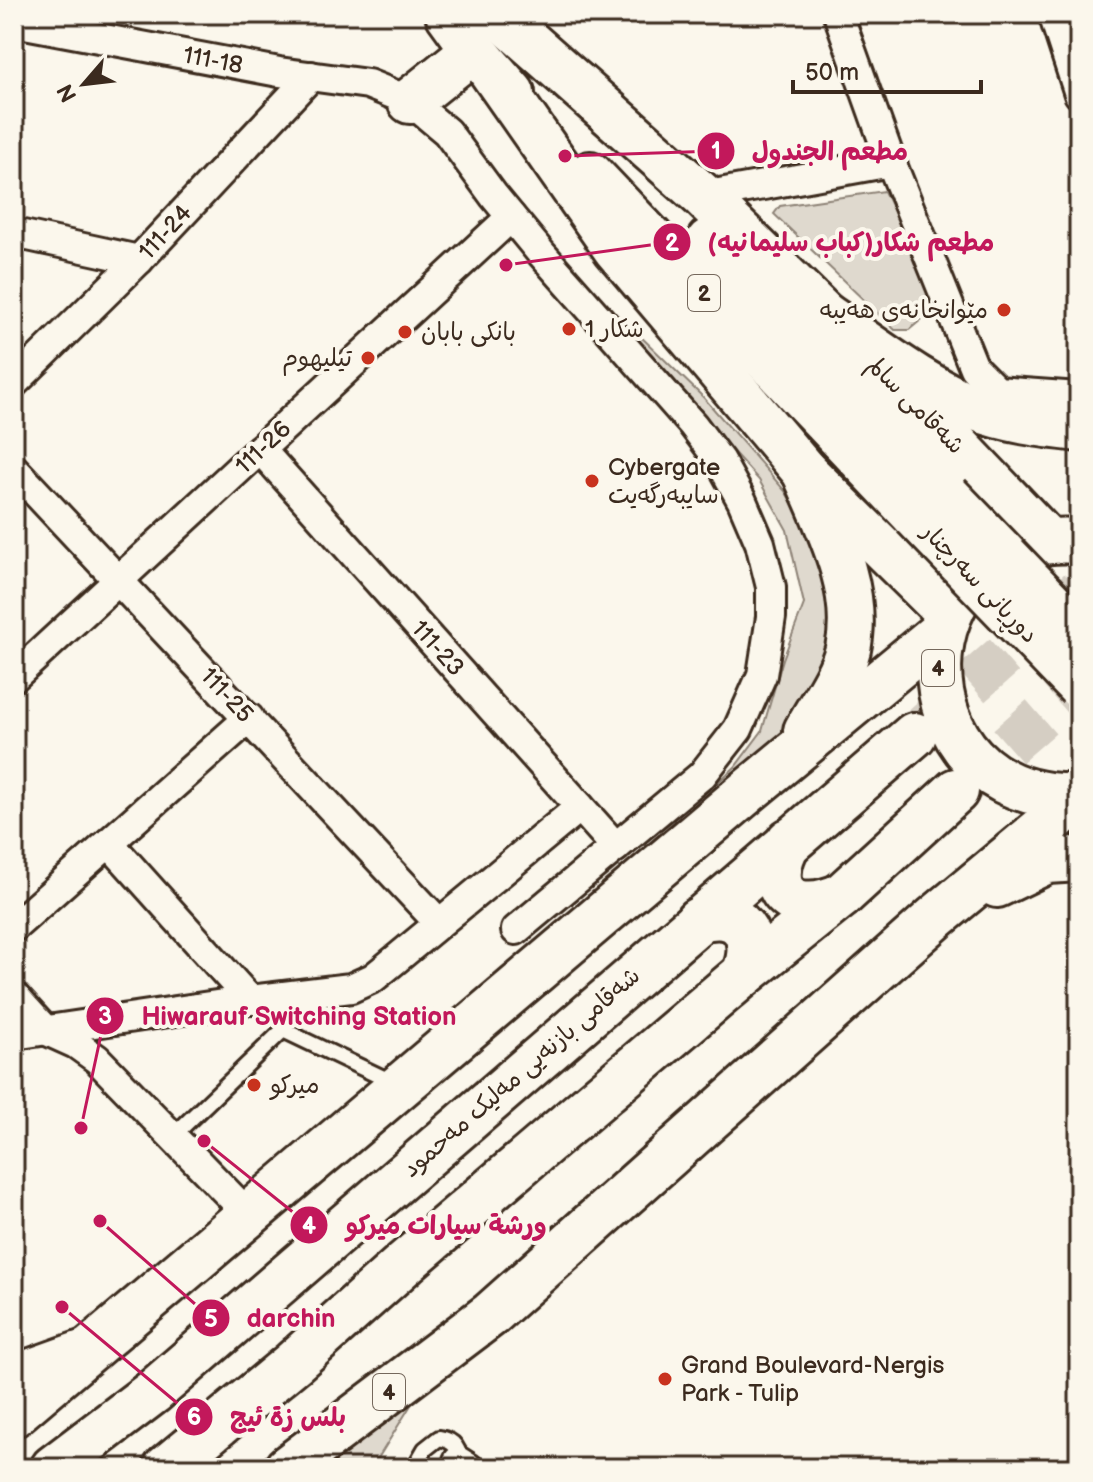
<svg xmlns="http://www.w3.org/2000/svg" width="1093" height="1482" viewBox="0 0 1093 1482" font-family="'Balsamiq Sans','Playpen Sans Arabic',sans-serif">
  <style>
    .green { fill: #dfd9ce; stroke: #8d8276; stroke-width: 2 }
    .lines { fill: none; stroke-linecap: round; stroke-linejoin: round }
    .highway-tunnel { stroke: #d5cec3; stroke-width: 44; stroke-dasharray: 44 22; stroke-linecap: butt }
    .lane-casing { stroke: #3b2a1e; stroke-width: 20 }
    .street-casing { stroke: #3b2a1e; stroke-width: 34 }
    .primary-casing { stroke: #3b2a1e; stroke-width: 50 }
    .highway-casing { stroke: #3b2a1e; stroke-width: 50 }
    .lane { stroke: #fbf7ec; stroke-width: 14 }
    .street { stroke: #fbf7ec; stroke-width: 28 }
    .primary { stroke: #fbf7ec; stroke-width: 44 }
    .highway { stroke: #fbf7ec; stroke-width: 44 }
    .primary-bridge-casing { stroke: #3b2a1e; stroke-width: 50; stroke-linecap: butt }
    .primary-bridge { stroke: #fbf7ec; stroke-width: 44 }
    .poi-dot { fill: #c8321e; stroke: #fbf7ec; stroke-width: 3 }
    .labels { text-anchor: middle; stroke-width: 8; stroke-linejoin: round; paint-order: stroke }
    .shield { fill: #fbf7ec; stroke: #75685c; stroke-width: 2 }
    .shield-label { font-size: 22px; font-weight: bold; fill: #3b2a1e }
    .street-label { font-size: 24px; fill: #3b2a1e; stroke: #fbf7ec }
    .poi-label { font-size: 24px; fill: #3b2a1e; stroke: #fbf7ec; text-anchor: start }
    .leader { fill: none; stroke: #c2185b; stroke-width: 3 }
    .callout-dot { fill: #c2185b; stroke: #fbf7ec; stroke-width: 3 }
    .mark-label { font-size: 24px; text-anchor: middle; font-weight: bold; fill: #fff }
    .callout-label { font-size: 26px; text-anchor: middle; font-weight: bold; fill: #c2185b; stroke: #fbf7ec; stroke-width: 8; stroke-linejoin: round; paint-order: stroke }
  </style>
  <rect width="100%" height="100%" fill="#fbf7ec"/>
  <filter id="ink" filterUnits="userSpaceOnUse"><feTurbulence type="fractalNoise" baseFrequency=".0125" numOctaves="2"/><feDisplacementMap in="SourceGraphic" scale="16" xChannelSelector="R" yChannelSelector="G"/><feConvolveMatrix kernelMatrix="1 2 1 2 8 2 1 2 1" color-interpolation-filters="sRGB"/></filter>
  <g filter="url(#ink)">
    <g class="green">
      <polygon points="884,191 939,305 909,330 895,330 774,214 780,206"/>
      <polygon points="636,332 704,398 785,491 828,564 832,608 823,670 789,727 728,793 560,940 551,930 735,767 762,731 783,659 804,604 787,530 759,480 644,354"/>
      <polygon points="432,1371 372,1468 309,1468"/>
    </g>
    <g class="lines">
      <g class="highway-tunnel">
        <polyline points="921,728 1079,590"/>
        <polyline points="958,789 1079,684"/>
      </g>
      <g class="lane-casing">
        <g id="lane">
          <polyline points="172,1137 283,1030 396,1084"/>
          <path d="M414 1468 425 1449 439 1438C454 1440 461 1449 458 1464"/>
        </g>
      </g>
      <g class="street-casing">
        <g id="street">
          <polyline points="838,14 891,162 974,368 997,391 1079,397"/>
          <polyline points="1053,14 1079,94"/>
          <polyline points="14,22 279,72 368,84 410,101 447,132 494,196 541,253 693,425 720,461 742,501 760,543 771,587 771,617 762,675 738,729 702,775 516,930"/>
          <polyline points="703,196 891,162"/>
          <polyline points="14,233 139,260"/>
          <polyline points="14,383 139,260 311,76"/>
          <polyline points="260,449 616,847"/>
          <polyline points="14,469 439,923"/>
          <polyline points="14,677 511,217"/>
          <polyline points="109,843 250,1000"/>
          <polyline points="14,927 249,718"/>
          <polyline points="14,996 45,1030 76,1044 97,1059 248,1214"/>
          <polyline points="14,1035 250,1000 351,988 373,978 383,970 580,807"/>
          <polyline points="14,1369 81,1345"/>
          <polyline points="458,1461 469,1468"/>
        </g>
      </g>
      <g class="primary-casing">
        <g id="primary">
          <polyline points="448,14 474,50 512,93"/>
          <polyline points="497,14 703,196 944,432 1048,541"/>
          <polyline points="491,71 615,248 804,471 949,614"/>
          <polyline points="410,101 474,50"/>
          <polyline points="590,174 915,516"/>
          <polyline points="709,241 948,496"/>
        </g>
      </g>
      <g class="highway-casing">
        <g id="highway">
          <path d="M826 316C874 348 921 386 975 408 1008 421 1044 425 1079 429"/>
          <path d="M804 471C827 525 861 589 848 649 841 677 820 705 806 731"/>
          <path d="M1079 541C897 526 888 804 1079 796"/>
          <path d="M789 841C762 890 791 918 841 896"/>
          <polyline points="997,885 1047,861 1079,859"/>
          <path d="M698 920C740 906 760 936 744 974"/>
          <polyline points="14,1414 748,791 943,630"/>
          <polyline points="53,1468 153,1392 914,735"/>
          <polyline points="166,1468 293,1363 406,1262 744,974 841,896 956,791"/>
          <polyline points="287,1468 491,1314 935,918 1079,798"/>
        </g>
      </g>
      <use href="#lane" class="lane"/>
      <use href="#street" class="street"/>
      <use href="#primary" class="primary"/>
      <use href="#highway" class="highway"/>
      <g class="primary-bridge-casing">
        <g id="primary-bridge">
          <polyline points="948,496 1079,632"/>
          <polyline points="915,516 1079,686"/>
        </g>
      </g>
      <use href="#primary-bridge" class="primary-bridge"/>
    </g>
  </g>
  <g class="poi-dot">
    <circle cx="1004" cy="310" r="8"/>
    <circle cx="569" cy="329" r="8"/>
    <circle cx="405" cy="332" r="8"/>
    <circle cx="368" cy="358" r="8"/>
    <circle cx="592" cy="481" r="8"/>
    <circle cx="254" cy="1085" r="8"/>
    <circle cx="665" cy="1379" r="8"/>
  </g>
  <g class="labels">
    <g class="shield">
      <rect x="688" y="275" width="32" height="36" rx="6"/>
      <rect x="922" y="650" width="32" height="36" rx="6"/>
      <rect x="373" y="1374" width="32" height="36" rx="6"/>
    </g>
    <g class="shield-label">
      <text x="704" y="301">2</text>
      <text x="938" y="676">4</text>
      <text x="389" y="1400">4</text>
    </g>
    <g class="street-label">
      <text transform="translate(213 60) rotate(11)" y="8">111-18</text>
      <text transform="translate(165 232) rotate(-47)" y="8">111-24</text>
      <text transform="translate(916 405) rotate(45)" y="8">شەقامی سالم</text>
      <text transform="translate(263 447) rotate(-43)" y="8">111-26</text>
      <text transform="translate(980 583) rotate(46)" y="8">دوڕیانی سەرچنار</text>
      <text transform="translate(438 648) rotate(48)" y="8">111-23</text>
      <text transform="translate(227 695) rotate(47)" y="8">111-25</text>
      <text transform="translate(521 1072) rotate(-41)" y="8">شەقامی بازنەیی مەلیک مەحمود</text>
    </g>
    <g class="poi-label">
      <text x="988" y="318" text-anchor="end">مێوانخانەی هەیبە</text>
      <text x="585" y="337">شكار 1</text>
      <text x="421" y="340">بانکی بابان</text>
      <text x="352" y="366" text-anchor="end">تيليهوم</text>
      <text x="608" y="475">Cybergate<tspan x="608" dy="28">سایبەرگەیت</tspan></text>
      <text x="270" y="1093">میرکو</text>
      <text x="681" y="1373">Grand Boulevard-Nergis<tspan x="681" dy="28">Park - Tulip</tspan></text>
    </g>
  </g>
  <path class="leader" d="M565 156L716 151M506 265L672 242M81 1128L105 1016M204 1141L309 1225M100 1221L211 1318M62 1307L194 1417"/>
  <g class="callout-dot">
    <circle cx="565" cy="156" r="8"/>
    <circle cx="506" cy="265" r="8"/>
    <circle cx="81" cy="1128" r="8"/>
    <circle cx="204" cy="1141" r="8"/>
    <circle cx="100" cy="1221" r="8"/>
    <circle cx="62" cy="1307" r="8"/>
    <circle cx="716" cy="151" r="20"/>
    <circle cx="672" cy="242" r="20"/>
    <circle cx="105" cy="1016" r="20"/>
    <circle cx="309" cy="1225" r="20"/>
    <circle cx="211" cy="1318" r="20"/>
    <circle cx="194" cy="1417" r="20"/>
  </g>
  <g class="mark-label">
    <text x="716" y="159">1</text>
    <text x="672" y="251">2</text>
    <text x="105" y="1024">3</text>
    <text x="309" y="1234">4</text>
    <text x="211" y="1327">5</text>
    <text x="194" y="1425">6</text>
  </g>
  <g class="callout-label">
    <text x="830" y="160">مطعم الجندول</text>
    <text x="851" y="251">مطعم شكار(كباب سليمانيه)</text>
    <text x="299" y="1025">Hiwarauf Switching Station</text>
    <text x="446" y="1234">ورشة سیارات میرکو</text>
    <text x="291" y="1327">darchin</text>
    <text x="288" y="1426">بلس زة ئيج</text>
  </g>
  <rect width="1093" height="1482" fill="none" stroke="#fbf7ec" stroke-width="48"/>
  <rect x="24" y="24" width="1045" height="1434" fill="none" stroke="#3b2a1e" stroke-width="3" filter="url(#ink)"/>
  <g transform="translate(84 84) rotate(242)" stroke="#fbf7ec" stroke-width="6" paint-order="stroke">
  <path d="M0-6L14 30L0 20L-14 30Z" fill="#3b2a1e"/>
  <text y="-12" font-size="22" font-weight="bold" text-anchor="middle" fill="#3b2a1e">N</text>
  </g>
  <path d="M793 80v12h188v-12" fill="none" stroke="#3b2a1e" stroke-width="4"/>
  <text x="805" y="80" font-size="24" fill="#3b2a1e" stroke="#fbf7ec" stroke-width="6" paint-order="stroke">50 m</text>
</svg>
